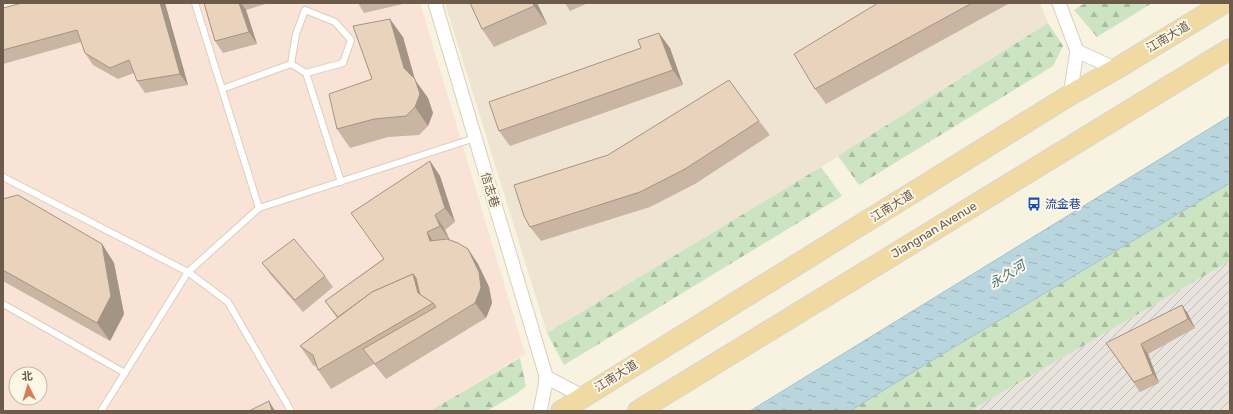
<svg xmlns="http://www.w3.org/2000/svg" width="1233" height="414" viewBox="0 0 1233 414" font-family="Rubik,'Noto Sans SC',sans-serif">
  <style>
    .residential { fill: #efe4d1 }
    .commercial { fill: #f8e3d6; fill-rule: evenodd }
    .industrial { fill: url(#industrial-furrows) }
    .forest { fill: url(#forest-firs) }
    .water { fill: url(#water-ripples); stroke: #a0c3cf }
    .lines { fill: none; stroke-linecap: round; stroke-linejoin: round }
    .service-casing { stroke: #dbcfbe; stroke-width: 8 }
    .minor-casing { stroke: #dbcfbe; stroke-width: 15 }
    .primary-casing { stroke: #d9d4d0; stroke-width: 22 }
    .service { stroke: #fff; stroke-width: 6 }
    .minor { stroke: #fff; stroke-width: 13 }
    .primary { stroke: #f0daa1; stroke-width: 20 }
    .wall { fill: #c9b5a2 }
    .shaded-wall { fill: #a49484 }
    .building { fill: #ead3bc; stroke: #a49484 }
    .labels { text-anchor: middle; stroke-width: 4; stroke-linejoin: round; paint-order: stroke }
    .street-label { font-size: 12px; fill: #6c5a4b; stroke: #fcf6e7 }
    .transit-label { font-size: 12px; fill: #164399; stroke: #fcf6e7; text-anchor: start }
    .water-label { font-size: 13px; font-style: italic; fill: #4c7583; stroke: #fcf6e7 }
  </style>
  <defs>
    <pattern id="industrial-furrows" width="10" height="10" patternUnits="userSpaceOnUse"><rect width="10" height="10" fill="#e8e3dc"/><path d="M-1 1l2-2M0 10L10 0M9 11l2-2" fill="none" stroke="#c0bbb4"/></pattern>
    <pattern id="forest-firs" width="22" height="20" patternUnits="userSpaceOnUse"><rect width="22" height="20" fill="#cce4c2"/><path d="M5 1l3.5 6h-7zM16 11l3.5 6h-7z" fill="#aabca0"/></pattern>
    <pattern id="water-ripples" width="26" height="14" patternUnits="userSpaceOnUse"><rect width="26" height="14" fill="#b9d6df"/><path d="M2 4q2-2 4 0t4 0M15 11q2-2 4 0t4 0" fill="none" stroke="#9ab1b7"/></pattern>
  </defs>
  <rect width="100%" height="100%" fill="#f8f2e1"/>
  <polygon class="residential" points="445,3 1040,3 1048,23 821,167 547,333"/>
  <path class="commercial" d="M21 3H420L525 354 430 411H3V8ZM16 374H40V398H16Z"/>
  <polygon class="industrial" points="1230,261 1230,411 970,411"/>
  <g class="forest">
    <polygon points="1085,3 1152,3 1097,37 1074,10"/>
    <polygon points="1048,23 1063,46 1053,66 859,185 838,156"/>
    <polygon points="821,167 842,196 564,365 547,333"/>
    <polygon points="1230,183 1230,261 970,411 850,411 934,359"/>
    <polygon points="520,358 526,386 516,394 487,411 430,411"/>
  </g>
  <polygon class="water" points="1230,116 1230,183 934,359 850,411 750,411"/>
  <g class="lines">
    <g class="service-casing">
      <g id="service">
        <polyline points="195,3 259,208"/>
        <polyline points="306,73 341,182"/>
        <polyline points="222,89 291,64 296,34 305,10 335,22 351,40 343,63 306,73 291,64"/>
        <polyline points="3,177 188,272 228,302 291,411"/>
        <polyline points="3,304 125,373"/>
        <polyline points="101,411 188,272 259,208 475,138"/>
      </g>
    </g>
    <g class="minor-casing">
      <g id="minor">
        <polyline points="435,3 546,376 545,387 540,411"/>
        <polyline points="1059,3 1077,51 1070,95"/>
        <polyline points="1077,51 1116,69"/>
        <polyline points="546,377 584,397"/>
      </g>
    </g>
    <g class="primary-casing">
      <g id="primary">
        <polyline points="561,411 1070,95 1116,69 1224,3"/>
        <polyline points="638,411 1230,49"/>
      </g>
    </g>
    <use href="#service" class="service"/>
    <use href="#minor" class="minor"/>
    <use href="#primary" class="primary"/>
  </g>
  <g class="wall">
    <polygon points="165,3 188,85 145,93 137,81 134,73 118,79 93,65 85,53 81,42 3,64 3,8"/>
    <polygon points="204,3 269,3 246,10 257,44 223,53 215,41"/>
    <polygon points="358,3 407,3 364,13"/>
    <polygon points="470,3 537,3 547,24 494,47 482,29"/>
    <polygon points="565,3 588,3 570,11"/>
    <polygon points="878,3 1010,3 826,104 815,89"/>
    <polygon points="403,37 415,80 428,98 433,113 428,126 419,135 388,137 350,148 337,129"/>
    <polygon points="670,48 683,85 510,146 499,131"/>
    <polygon points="759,121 770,135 695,184 650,207 541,241 530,227"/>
    <polygon points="430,161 440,176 455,222 445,230 450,240 468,249 478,264 489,287 492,303 486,318 386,379 374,364 331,389 318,370 317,367 313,365 300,346 337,318 325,301 383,259"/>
    <polygon points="3,199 102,244 114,263 124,314 110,341 3,281"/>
    <polygon points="262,263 325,276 333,287 303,312 271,275"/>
    <polygon points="1182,305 1188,314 1195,328 1148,354 1159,383 1140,392 1106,343"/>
  </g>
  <g class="shaded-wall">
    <polygon points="160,3 165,3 188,85 180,74"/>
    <polygon points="239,3 241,3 246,10 257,44 249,32"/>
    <polygon points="533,3 537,3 547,24 534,6"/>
    <polygon points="390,19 403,37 415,80 428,98 433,113 428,126 415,107"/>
    <polygon points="659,33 670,48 683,85 673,70"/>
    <polygon points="430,161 440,176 455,222 445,208"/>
    <polygon points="435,215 445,230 450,241 440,226"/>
    <polygon points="427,232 437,247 430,241"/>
    <polygon points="102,244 114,263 124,314 110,341 97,323"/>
    <polygon points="468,249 478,264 489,287 492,303 486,318 475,303"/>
    <polygon points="413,274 426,293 428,302 418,293"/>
    <polygon points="1182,305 1188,314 1195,328 1188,319"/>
    <polygon points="1141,344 1148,354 1159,383 1153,374"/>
    <polygon points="269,401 275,411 272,411"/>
  </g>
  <g class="building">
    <polygon points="22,3 160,3 180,74 137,81 129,60 110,68 85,53 77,30 3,50 3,8"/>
    <polygon points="204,3 239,3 249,32 215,41"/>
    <polygon points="470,3 533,3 534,6 482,29"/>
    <polygon points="878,3 972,3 815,89 794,54"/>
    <polygon points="390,19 404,68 415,79 420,94 415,107 406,116 374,119 337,129 329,94 372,79 353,26"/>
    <polygon points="659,33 673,70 499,131 489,102 641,48 638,40"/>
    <polygon points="729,80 759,121 685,169 640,192 530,227 524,216 514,185 608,155"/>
    <polygon points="430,161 445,208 435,215 440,226 427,232 430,241 447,239 458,243 468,249 479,272 481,288 475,303 375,364 363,349 436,307 433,303 420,295 416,278 413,274 372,292 338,317 325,301 384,259 351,213"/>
    <polygon points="18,195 102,244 111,296 97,323 3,270 3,199"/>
    <polygon points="294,239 325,276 295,300 262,263"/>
    <polygon points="413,274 418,293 433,303 318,370 313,355 300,346 372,292"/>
    <polygon points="1182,305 1188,319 1141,344 1153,374 1134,382 1106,343"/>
    <polygon points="269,401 272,411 249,411"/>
  </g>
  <defs>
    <g id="bus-bare" transform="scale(1.08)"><path d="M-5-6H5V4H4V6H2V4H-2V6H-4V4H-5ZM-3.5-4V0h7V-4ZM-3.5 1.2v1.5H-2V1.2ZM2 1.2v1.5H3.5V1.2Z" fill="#1a4fb4" stroke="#fcf6e7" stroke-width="2.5" paint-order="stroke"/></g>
  </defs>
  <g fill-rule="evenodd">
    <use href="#bus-bare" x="1034" y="204"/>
  </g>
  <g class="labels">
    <g class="street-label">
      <text transform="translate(1168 37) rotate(-31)" y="4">江南大道</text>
      <text transform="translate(490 190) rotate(73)" y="4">信志巷</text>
      <text transform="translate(892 206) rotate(-32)" y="4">江南大道</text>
      <text transform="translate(934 230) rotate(-31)" y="4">Jiangnan Avenue</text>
      <text transform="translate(616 376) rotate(-32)" y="4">江南大道</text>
    </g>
    <g class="transit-label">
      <text x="1045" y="208">流金巷</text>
    </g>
    <g class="water-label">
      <text transform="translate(1007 274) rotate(-32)" y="5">永久河</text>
    </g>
  </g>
  <rect width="1233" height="414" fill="none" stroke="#6c5a4b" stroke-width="8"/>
  <g transform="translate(28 386) rotate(355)"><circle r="19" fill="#fcf6e7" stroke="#c2b8a9"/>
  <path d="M0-3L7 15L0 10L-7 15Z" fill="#d47e55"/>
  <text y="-6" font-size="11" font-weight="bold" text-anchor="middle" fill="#6c5a4b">北</text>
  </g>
</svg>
